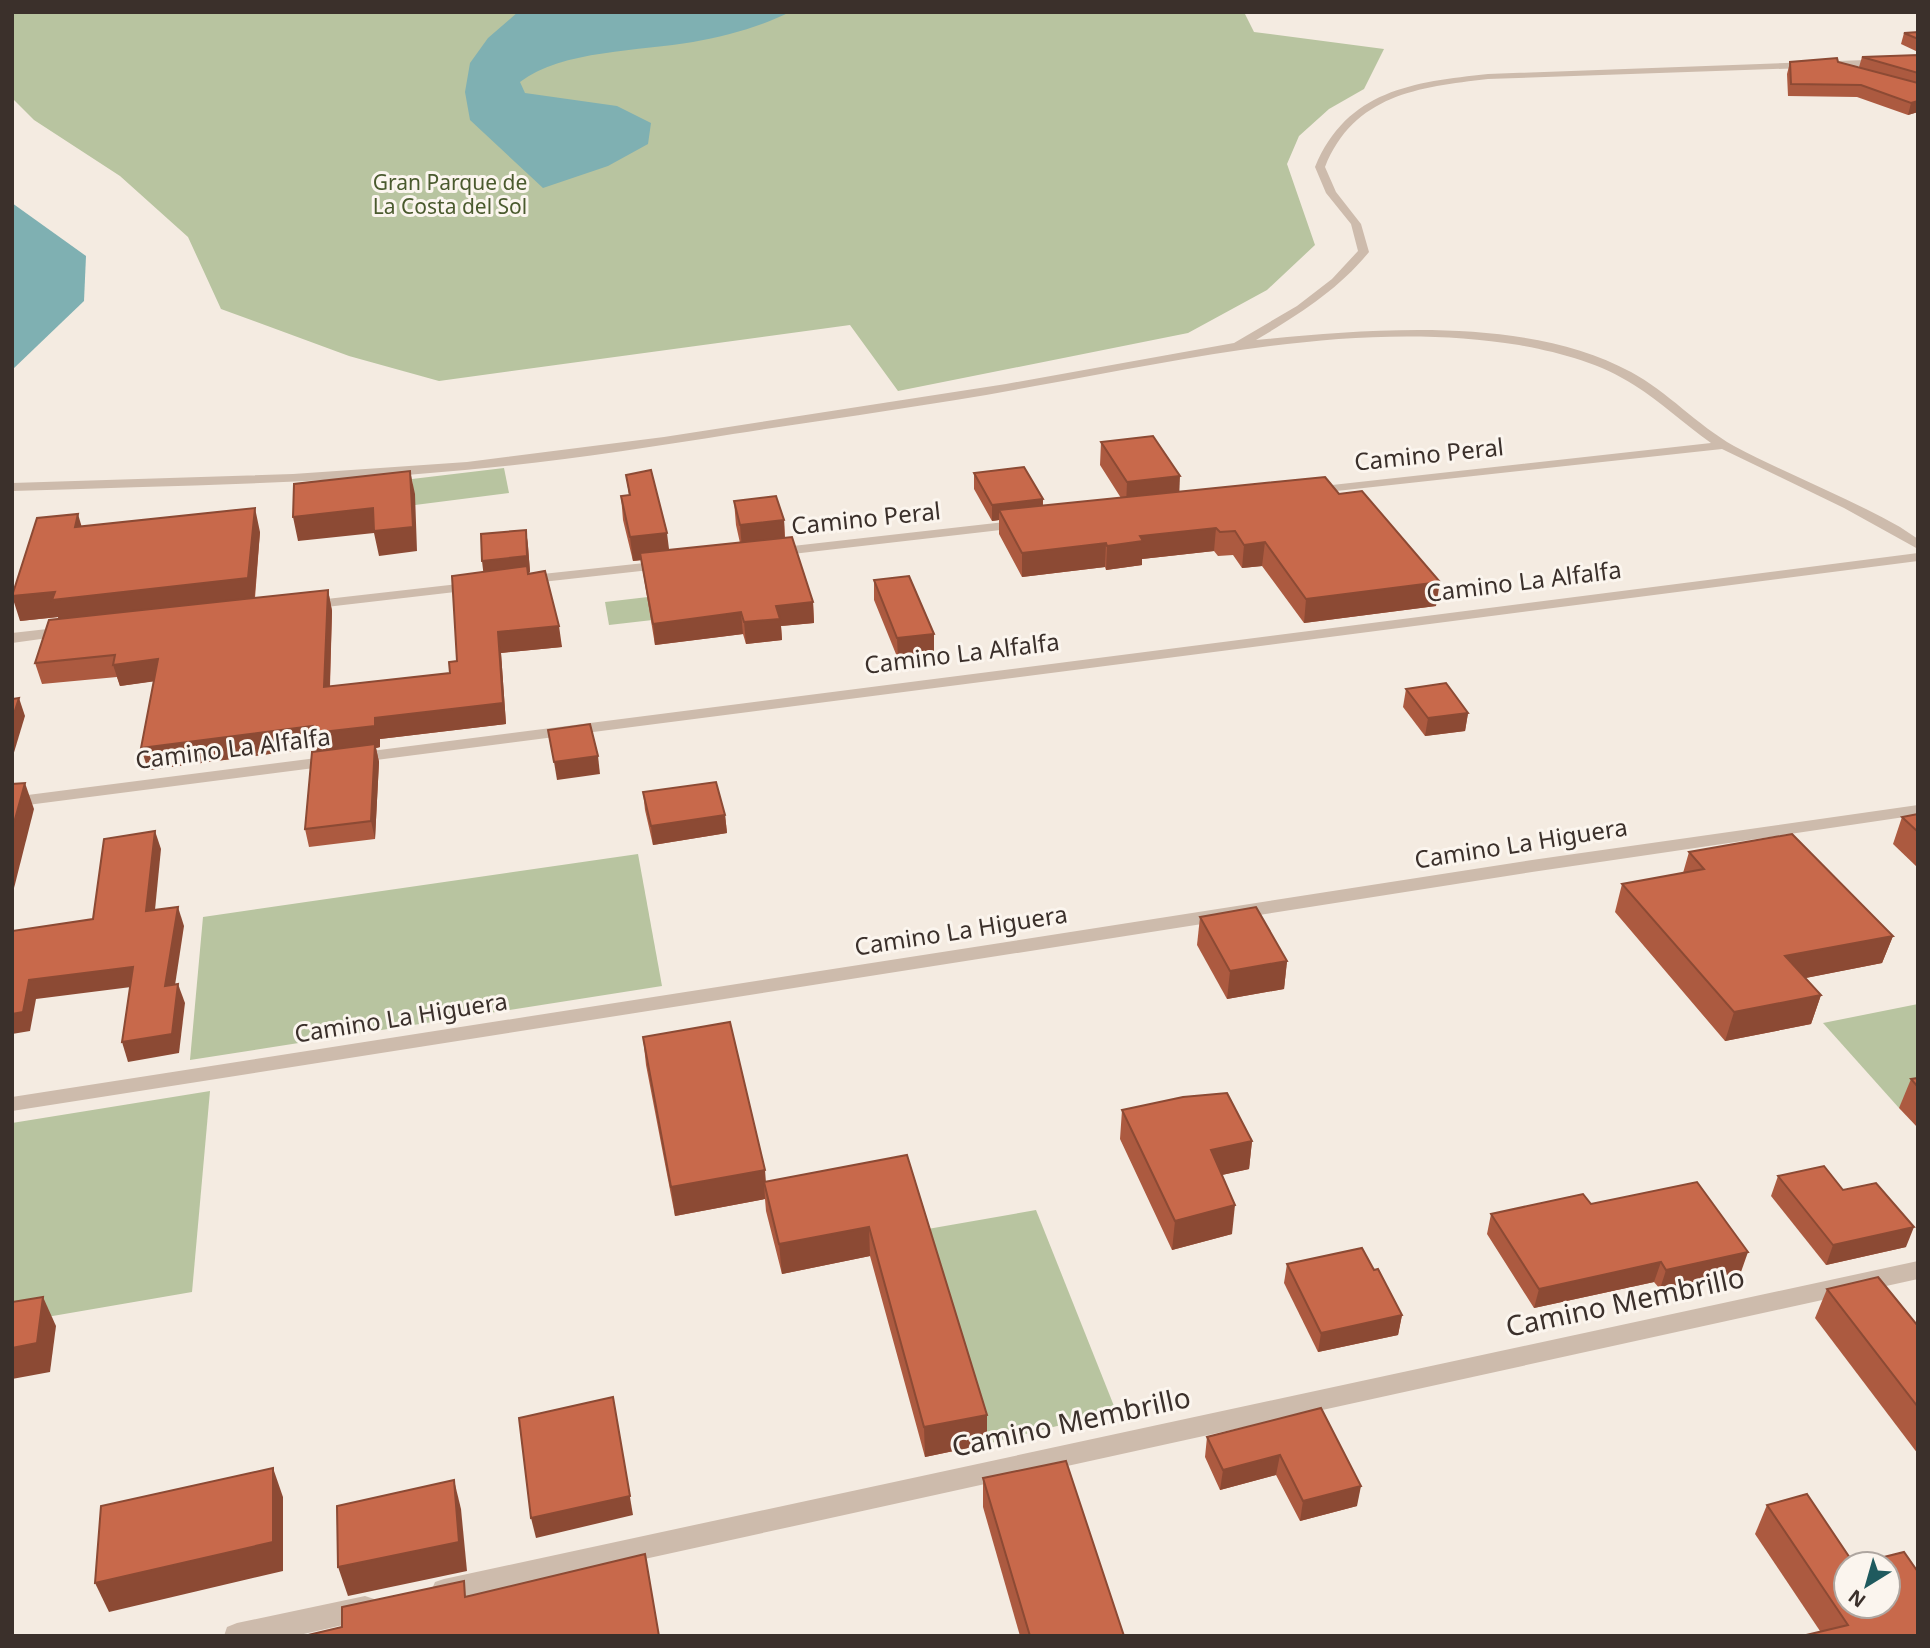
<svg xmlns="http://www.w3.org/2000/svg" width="1930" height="1648" viewBox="0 0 1930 1648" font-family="'Noto Sans',sans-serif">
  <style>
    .green { fill: #b8c4a0 }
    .water { fill: #7fb0b2 }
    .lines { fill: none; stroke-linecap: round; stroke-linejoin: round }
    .minor { fill: #cdbbac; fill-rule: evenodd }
    .wall { fill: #ac5a40 }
    .shaded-wall { fill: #8c4a34 }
    .building { fill: #c8694b; stroke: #8c4a34; stroke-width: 2 }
    .labels { text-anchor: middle; stroke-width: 6; stroke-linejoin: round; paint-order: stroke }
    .far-park-label { font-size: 21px; fill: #4a5a2e; stroke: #fbf5ee }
    .street-label { font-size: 24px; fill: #3b302b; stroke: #fbf5ee }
    .near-street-label { font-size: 28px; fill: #3b302b; stroke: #fbf5ee }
  </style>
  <rect width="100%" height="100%" fill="#f4ebe1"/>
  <g class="green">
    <polygon points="12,12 1244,12 1254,32 1384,49 1364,89 1329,109 1299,136 1287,164 1315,245 1267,290 1188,333 898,391 850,325 439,381 349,356 221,309 188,237 120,176 34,120 12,98"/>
    <polygon points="504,468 509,493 415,505 412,479"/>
    <polygon points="665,595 670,618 609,625 605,602"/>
    <polygon points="638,854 662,986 190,1060 203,917"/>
    <polygon points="1918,1004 1918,1104 1899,1108 1823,1023"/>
    <polygon points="210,1091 192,1292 12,1323 12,1123"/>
    <polygon points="1036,1210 1116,1411 987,1444 922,1230"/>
  </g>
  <g class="water">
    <path d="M518 12H790C760 27 726 36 693 42 642 51 561 50 520 82L525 93 617 106 651 123 648 144 608 166 543 188 470 120 465 92 470 63 488 38Z"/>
    <polygon points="12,203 86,256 84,301 12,370"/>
  </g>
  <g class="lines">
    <g class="minor">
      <path d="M1918 58V64L1488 79C1418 87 1354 95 1325 167L1336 192 1361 224 1369 252C1338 290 1298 315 1256 340 1370 329 1526 315 1631 372 1668 392 1697 425 1734 446 1789 475 1847 497 1900 527L1918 539V549L1844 508 1722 449 1309 494 1307 491 1314 487 1711 443C1684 424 1661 402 1634 385 1601 363 1558 352 1519 345 1358 319 1194 358 1035 386 935 405 834 418 733 434 645 448 555 462 465 470 315 484 163 486 12 491V483L293 474 467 462 664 437 1006 384 1234 343 1297 306 1332 279 1358 251 1351 224 1326 193 1315 167C1347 90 1413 82 1488 74Z"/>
      <polygon points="1022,520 1029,524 1027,527 775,556 768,552 775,548"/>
      <polygon points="1918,553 1918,561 12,807 12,797"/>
      <polygon points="663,561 668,562 668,568 524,584 517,580 524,576"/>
      <polygon points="476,582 483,586 481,589 309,609 302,605 309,601"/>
      <polygon points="65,627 70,629 73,632 70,635 12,643 12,633"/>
      <polygon points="1918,805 1918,815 1532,872 12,1111 12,1097 1532,860"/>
      <polygon points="1918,1261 1918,1279 444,1603 435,1600 431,1591 435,1582 444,1579"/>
      <polygon points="365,1596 374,1599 378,1608 374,1617 365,1620 295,1636 224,1636 227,1627 237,1623"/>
    </g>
  </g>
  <g class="wall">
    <polygon points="1918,32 1918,52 1901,44 1904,33"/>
    <polygon points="1918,55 1918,112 1908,115 1857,97 1788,96 1787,74 1790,62 1838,62 1859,67 1862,57"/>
    <polygon points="1101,442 1179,492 1436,606 1304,623 1262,566 1242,568 1233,555 1218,556 1214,551 1142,559 1142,565 1106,570 1105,567 1022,577 999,534 999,520 992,521 974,489 974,473 1043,499 1043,506 1121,498 1100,465"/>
    <polygon points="626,475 669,550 740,543 736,525 734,501 784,520 785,538 813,602 814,623 781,626 782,640 746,644 743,634 655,645 641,560 633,561 623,520 621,496 629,495"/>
    <polygon points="82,526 260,532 255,598 328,590 332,611 330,687 450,673 457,661 484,572 526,530 528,546 530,572 528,574 562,647 501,653 506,724 380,739 380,747 376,748 379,762 375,839 309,847 305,829 317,752 316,748 148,770 154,681 120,686 117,677 42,684 35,663 59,619 58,617 20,621"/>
    <polygon points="874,580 934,634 934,655 898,659 874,600"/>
    <polygon points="1406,689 1468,713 1465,731 1425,736 1403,707"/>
    <polygon points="643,792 725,815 727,833 653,845 645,810"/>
    <polygon points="1918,814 1918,868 1893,844 1902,817"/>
    <polygon points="1689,852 1893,936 1882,963 1805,978 1821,995 1811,1024 1725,1041 1615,912 1622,884 1683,873"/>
    <polygon points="1200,917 1287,961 1284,989 1227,999 1197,945"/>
    <polygon points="643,1037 766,1182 907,1155 987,1415 987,1444 925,1457 870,1256 782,1274 766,1211 765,1199 675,1216 646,1065"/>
    <polygon points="1918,1078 1918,1128 1899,1108 1911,1079"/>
    <polygon points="1122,1110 1252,1141 1249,1169 1222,1175 1232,1234 1172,1250 1120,1139"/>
    <polygon points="1778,1176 1843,1190 1906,1247 1826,1265 1771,1196"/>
    <polygon points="1591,1204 1741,1272 1660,1289 1654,1282 1534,1308 1487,1234 1491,1214"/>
    <polygon points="1287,1264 1374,1270 1402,1315 1398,1335 1318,1352 1284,1283"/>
    <polygon points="1827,1289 1918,1326 1918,1454 1815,1318"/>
    <polygon points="1321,1408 1357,1506 1300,1521 1276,1475 1220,1490 1205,1457 1207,1437"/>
    <polygon points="983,1478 1124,1636 1020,1636 983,1507"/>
    <polygon points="1767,1505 1854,1564 1918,1636 1820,1631 1755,1534"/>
  </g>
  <g class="shaded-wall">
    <polygon points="1918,101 1918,112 1908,115 1911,103"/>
    <polygon points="410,471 415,494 417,551 379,556 374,533 298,541 293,517 373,508"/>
    <polygon points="1180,476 1179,500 1126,506 1127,482"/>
    <polygon points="1043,499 1042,515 999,510 999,520 992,521 992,505"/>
    <polygon points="255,508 260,532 254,603 60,625 58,617 20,621 12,596"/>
    <polygon points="78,514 85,538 75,527"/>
    <polygon points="784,520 785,544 742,549 740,525"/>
    <polygon points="1216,528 1214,551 1142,559 1142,565 1106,570 1107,546 1140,536"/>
    <polygon points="526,530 528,546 530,572 528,573 530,587 484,578 482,561"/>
    <polygon points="667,533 670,557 633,561 630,537"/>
    <polygon points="1265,542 1262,566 1242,568 1244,545"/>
    <polygon points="1106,543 1105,567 1022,577 1022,553"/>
    <polygon points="1440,582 1436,606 1304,623 1306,599"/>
    <polygon points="328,590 332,611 329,709 324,687"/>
    <polygon points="813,602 814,623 781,626 782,640 746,644 744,622 776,606"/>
    <polygon points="741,612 743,634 655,645 653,624"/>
    <polygon points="559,626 562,647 501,653 506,724 380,739 380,747 376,748 379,762 375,839 371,821 318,755 316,748 148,770 141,748 375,718 503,703 498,632"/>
    <polygon points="934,634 934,655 898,659 897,638"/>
    <polygon points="158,659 164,680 120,686 113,665"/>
    <polygon points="19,698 25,716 12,759 12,720"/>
    <polygon points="1468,713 1465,731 1425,736 1428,718"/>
    <polygon points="598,756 600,774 557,780 554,762"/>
    <polygon points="25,783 34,809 12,896 12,830"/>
    <polygon points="725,815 727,833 653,845 651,826"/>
    <polygon points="155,831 161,849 153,930 146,911"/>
    <polygon points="178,907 184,926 172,1005 165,986"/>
    <polygon points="1893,936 1882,963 1775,984 1785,956"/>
    <polygon points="1287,961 1284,989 1227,999 1230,971"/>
    <polygon points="133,967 139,986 36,999 30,1031 12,1034 12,1014 29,980"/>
    <polygon points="178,984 185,1003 179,1053 128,1062 122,1042"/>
    <polygon points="1821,995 1811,1024 1725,1041 1734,1012"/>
    <polygon points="1252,1141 1249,1169 1208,1178 1211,1150"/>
    <polygon points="765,1170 767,1196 764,1182 765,1199 675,1216 671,1187"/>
    <polygon points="1235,1205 1232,1234 1172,1250 1175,1221"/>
    <polygon points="869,1227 870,1256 782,1274 779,1244"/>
    <polygon points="1914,1227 1906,1247 1826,1265 1833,1245"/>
    <polygon points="1748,1252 1741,1272 1660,1289 1666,1270"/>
    <polygon points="1661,1262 1654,1282 1534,1308 1539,1289"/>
    <polygon points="43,1297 56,1326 50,1372 12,1379 12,1348"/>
    <polygon points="1402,1315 1398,1335 1318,1352 1321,1333"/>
    <polygon points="613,1397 633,1515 536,1538 531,1518"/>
    <polygon points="987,1415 987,1444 925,1457 924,1427"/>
    <polygon points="1280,1455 1276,1475 1220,1490 1223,1470"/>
    <polygon points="273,1468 283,1497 283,1571 109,1612 95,1583"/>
    <polygon points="454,1480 461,1509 467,1571 348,1596 338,1567"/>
    <polygon points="1361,1486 1357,1506 1300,1521 1303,1501"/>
  </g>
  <g class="building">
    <polygon points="1918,32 1918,39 1904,33"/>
    <polygon points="1918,55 1918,73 1862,57"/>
    <polygon points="1837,58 1838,62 1918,83 1918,101 1911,103 1861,85 1791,84 1790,62"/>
    <polygon points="1153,436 1180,476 1127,482 1101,442"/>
    <polygon points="1024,467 1043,499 992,505 974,473"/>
    <polygon points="651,470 667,533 630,537 621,496 630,495 626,475"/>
    <polygon points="410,471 413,527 374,531 373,508 293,517 294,484"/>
    <polygon points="1325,477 1339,494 1362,491 1440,582 1306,599 1265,542 1244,545 1235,531 1220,532 1216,528 1140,536 1143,541 1107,546 1106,543 1022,553 999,510"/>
    <polygon points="776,496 784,520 740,525 734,501"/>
    <polygon points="255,508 248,578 52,600 55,592 12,596 37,518 78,514 75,527"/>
    <polygon points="526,530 527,556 482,561 481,534"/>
    <polygon points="792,537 813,602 776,606 780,619 744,622 741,612 653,624 640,553"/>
    <polygon points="527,566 528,574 545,571 559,626 498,632 503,703 375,718 375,726 313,733 313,726 141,748 158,659 113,665 115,655 35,663 49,620 328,590 324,687 450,673 449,662 457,661 452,576"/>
    <polygon points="909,576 934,634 897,638 874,580"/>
    <polygon points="1446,683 1468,713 1428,718 1406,689"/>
    <polygon points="19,698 12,720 12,699"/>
    <polygon points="590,724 598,756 554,762 548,730"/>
    <polygon points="375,744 371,821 305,829 312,752"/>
    <polygon points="716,782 725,815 651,826 643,792"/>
    <polygon points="25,783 12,830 12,784"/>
    <polygon points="1918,814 1918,832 1902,817"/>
    <polygon points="155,831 146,911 178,907 165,986 178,984 172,1034 122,1042 133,967 29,980 23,1012 12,1014 12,931 93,919 104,839"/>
    <polygon points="1792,834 1893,936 1785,956 1821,995 1734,1012 1622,884 1704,869 1689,852"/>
    <polygon points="1256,907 1287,961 1230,971 1200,917"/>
    <polygon points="730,1022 765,1170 671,1187 643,1037"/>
    <polygon points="1918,1078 1918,1087 1911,1079"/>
    <polygon points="1227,1093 1252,1141 1211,1150 1235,1205 1175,1221 1122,1110 1183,1097"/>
    <polygon points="907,1155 987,1415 924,1427 869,1227 779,1244 764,1182"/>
    <polygon points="1824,1166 1843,1190 1876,1183 1914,1227 1833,1245 1778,1176"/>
    <polygon points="1697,1182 1748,1252 1666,1270 1661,1262 1539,1289 1491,1214 1583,1194 1591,1204"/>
    <polygon points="1362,1248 1374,1270 1378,1269 1402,1315 1321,1333 1287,1264"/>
    <polygon points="1878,1277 1918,1326 1918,1407 1827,1289"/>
    <polygon points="43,1297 37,1343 12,1348 12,1302"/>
    <polygon points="613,1397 630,1496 531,1518 519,1418"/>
    <polygon points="1321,1408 1361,1486 1303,1501 1280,1455 1223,1470 1207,1437"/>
    <polygon points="1066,1461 1124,1636 1030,1636 983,1478"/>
    <polygon points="273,1468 273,1542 95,1583 101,1506"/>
    <polygon points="454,1480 459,1542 338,1567 337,1506"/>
    <polygon points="1807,1494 1854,1564 1846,1564 1846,1606 1888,1606 1888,1564 1856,1564 1904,1552 1918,1572 1918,1636 1802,1636 1848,1625 1767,1505"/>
    <polygon points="645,1554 659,1636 304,1636 342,1627 342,1607 464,1581 465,1597"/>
  </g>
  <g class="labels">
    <g class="far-park-label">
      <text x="450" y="190">Gran Parque de<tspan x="450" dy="24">La Costa del Sol</tspan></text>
    </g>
    <g class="street-label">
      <text transform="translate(1429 455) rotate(-6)" y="8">Camino Peral</text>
      <text transform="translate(866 519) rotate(-6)" y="8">Camino Peral</text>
      <text transform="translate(1524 582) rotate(-7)" y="8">Camino La Alfalfa</text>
      <text transform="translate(962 654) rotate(-7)" y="8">Camino La Alfalfa</text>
      <text transform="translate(233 749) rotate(-7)" y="8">Camino La Alfalfa</text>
      <text transform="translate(1521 844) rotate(-9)" y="8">Camino La Higuera</text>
      <text transform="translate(961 931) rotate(-9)" y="8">Camino La Higuera</text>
      <text transform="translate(401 1018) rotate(-9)" y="8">Camino La Higuera</text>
    </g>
    <g class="near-street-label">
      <text transform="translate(1625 1302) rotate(-12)" y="10">Camino Membrillo</text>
      <text transform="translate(1071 1422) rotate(-12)" y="10">Camino Membrillo</text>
    </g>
  </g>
  <rect width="1930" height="1648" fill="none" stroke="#3b302b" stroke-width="28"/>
  <g transform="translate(1867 1585) rotate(217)"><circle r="33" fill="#fbf5ee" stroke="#aea6a0" stroke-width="2"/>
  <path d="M0-5L12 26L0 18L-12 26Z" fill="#1f5a5e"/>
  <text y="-10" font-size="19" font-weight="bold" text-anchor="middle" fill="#3b302b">N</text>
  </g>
</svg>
